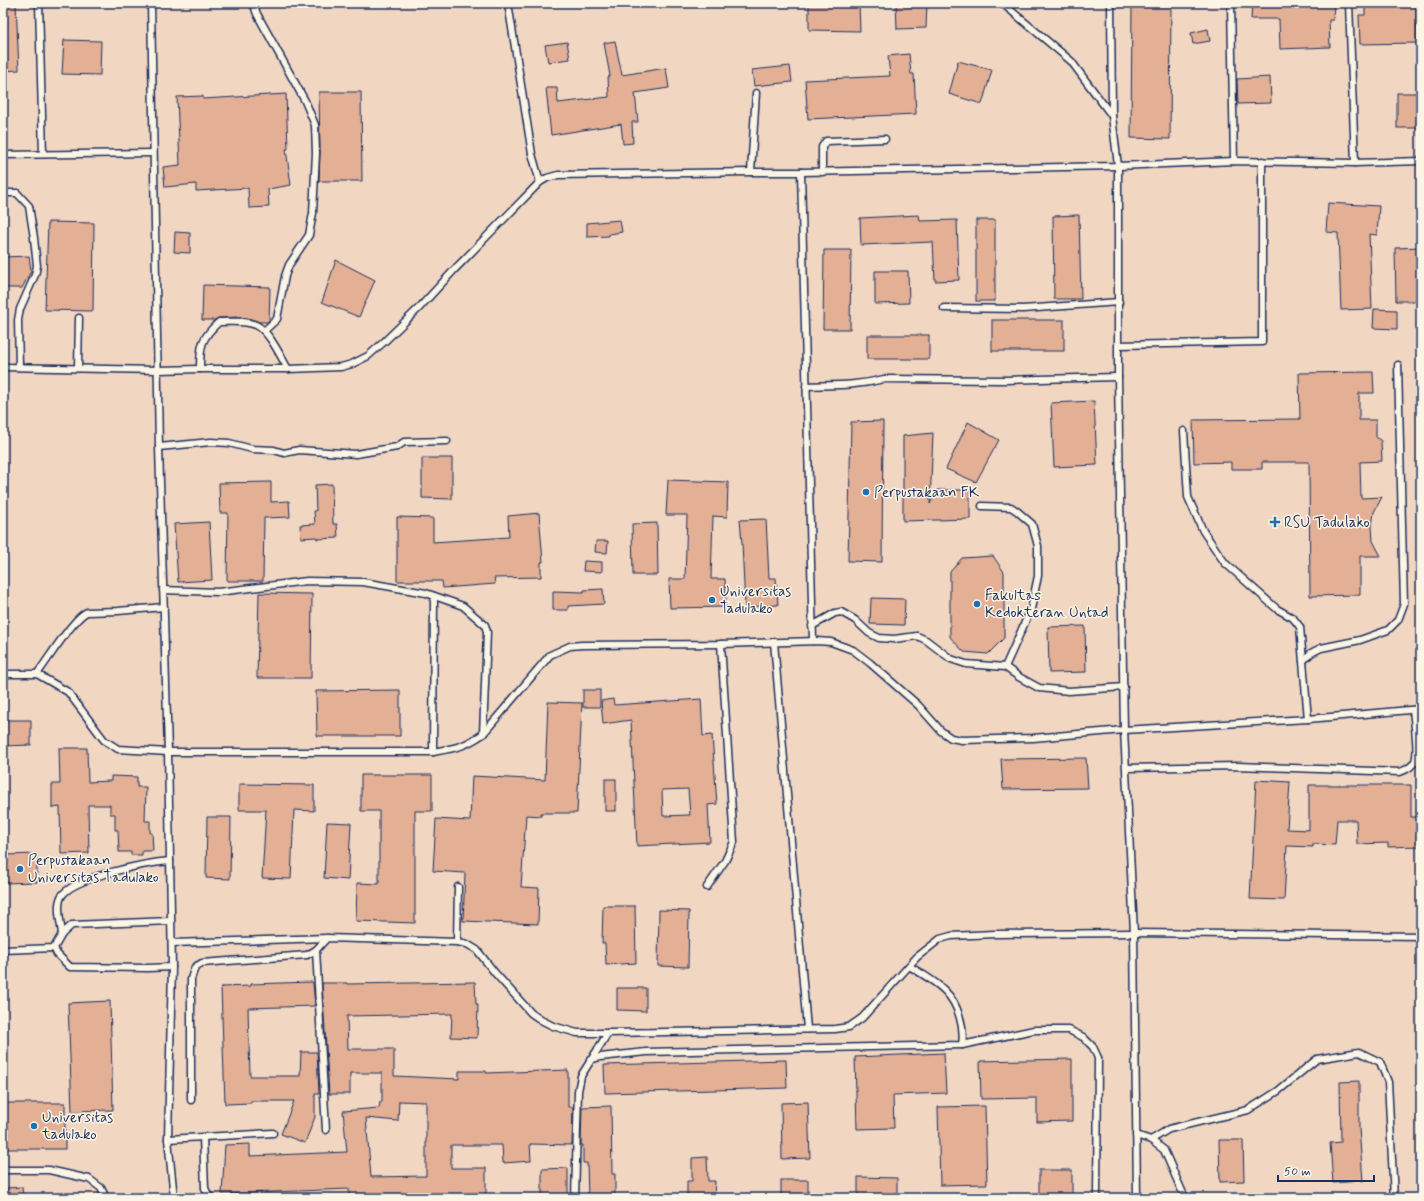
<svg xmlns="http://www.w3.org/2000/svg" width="1424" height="1201" viewBox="0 0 1424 1201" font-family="Mynerve,sans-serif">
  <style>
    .built { fill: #f1d6c2 }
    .building { fill: #e3b095; stroke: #1b2f5e; fill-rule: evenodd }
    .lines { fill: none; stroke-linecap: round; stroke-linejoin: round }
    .service-casing { stroke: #1b2f5e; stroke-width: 9 }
    .service { stroke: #fcf5e5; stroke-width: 6 }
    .poi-dot { fill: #1f6fb2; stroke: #fcf5e5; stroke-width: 1.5 }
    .labels { text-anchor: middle; stroke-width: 3; stroke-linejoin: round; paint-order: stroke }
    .poi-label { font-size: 15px; fill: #1b2f5e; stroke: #fcf5e5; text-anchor: start }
  </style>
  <rect width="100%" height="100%" fill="#f7e7d5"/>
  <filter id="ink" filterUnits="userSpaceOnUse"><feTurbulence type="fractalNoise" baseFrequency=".025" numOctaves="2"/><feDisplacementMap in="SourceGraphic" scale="8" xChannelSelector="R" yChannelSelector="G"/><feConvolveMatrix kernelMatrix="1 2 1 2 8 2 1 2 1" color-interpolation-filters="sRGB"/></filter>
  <g filter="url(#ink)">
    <rect class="built" x="3" y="3" width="1418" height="1195"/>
    <g class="building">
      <polygon points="3,3 16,3 19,70 3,71"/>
      <polygon points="809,3 859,3 860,31 809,30"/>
      <polygon points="896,3 927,3 926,28 897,29"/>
      <polygon points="1132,3 1171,3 1170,139 1131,138"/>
      <polygon points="1252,3 1334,3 1333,20 1329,20 1330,47 1280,49 1279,19 1251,19"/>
      <polygon points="1365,3 1416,3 1417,43 1360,44 1359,15 1365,15"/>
      <polygon points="1208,29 1210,41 1193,44 1191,33"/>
      <polygon points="64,40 101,41 100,75 62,74"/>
      <polygon points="615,41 622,75 666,68 669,88 635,93 638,122 632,122 633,143 623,144 621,124 551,135 546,88 557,88 558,103 609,97 608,77 610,76 604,43"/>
      <polygon points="567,42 570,59 548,62 545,45"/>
      <polygon points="909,54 911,74 914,74 916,114 808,119 805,80 890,76 888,56"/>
      <polygon points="958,61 992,70 982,104 949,94"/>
      <polygon points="790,66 792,82 754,86 752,70"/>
      <polygon points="1270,77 1271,103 1238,104 1237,79"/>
      <polygon points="319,92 361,92 362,181 319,181 320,153"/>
      <rect x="1397" y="93" width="24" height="35"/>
      <polygon points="286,94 288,149 286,149 291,185 268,189 269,207 249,208 248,188 196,191 196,184 165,187 163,167 180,165 177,97 203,96 203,99"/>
      <polygon points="1328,203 1379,206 1377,235 1369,234 1372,309 1341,310 1338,233 1326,232"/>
      <polygon points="919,215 920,221 957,220 959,280 935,281 933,242 861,245 860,218"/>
      <polygon points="1079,215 1081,299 1054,299 1053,216"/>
      <polygon points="620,220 622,232 609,234 609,236 587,237 587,223"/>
      <rect x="976" y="220" width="19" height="81"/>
      <polygon points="48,222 94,223 93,311 45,310"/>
      <polygon points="175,232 190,233 190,253 174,252"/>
      <polygon points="1421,247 1421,301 1396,301 1395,248"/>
      <polygon points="824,250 851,250 850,329 823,329"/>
      <polygon points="29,256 31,271 22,288 3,288 3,257"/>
      <polygon points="336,260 375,280 359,317 322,302"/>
      <polygon points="875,271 908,271 909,303 875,304"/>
      <polygon points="203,285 270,287 269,321 267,322 259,322 248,318 238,317 219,318 214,320 202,320"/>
      <polygon points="1374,309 1397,310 1397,329 1373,328"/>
      <rect x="992" y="320" width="72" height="31"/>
      <rect x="867" y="335" width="62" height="24"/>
      <polygon points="1373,372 1374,393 1359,393 1359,420 1376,420 1376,437 1381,441 1382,461 1360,462 1361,498 1382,497 1374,512 1372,526 1373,541 1381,556 1360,556 1360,595 1310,596 1309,462 1262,462 1262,469 1231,469 1231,462 1194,463 1193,420 1300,419 1299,373"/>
      <polygon points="1094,401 1097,465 1054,467 1051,403"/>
      <polygon points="883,421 882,562 848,561 851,422"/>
      <polygon points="968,422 999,440 976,482 946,469"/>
      <polygon points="933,433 930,504 937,490 970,490 970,519 903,521 903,436"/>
      <polygon points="422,458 452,458 452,499 422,498"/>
      <polygon points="668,480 728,482 727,517 713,516 711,579 725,579 726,607 670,608 669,579 685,579 687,515 666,515"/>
      <polygon points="271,482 271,502 289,501 290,517 264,518 263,581 227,581 228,513 220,513 219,483"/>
      <polygon points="332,484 333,524 337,524 338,538 317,539 316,537 301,538 300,525 315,524 314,511 316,511 315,485"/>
      <polygon points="539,513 543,562 541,562 541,577 494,578 495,584 443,588 442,581 397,581 397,517 433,518 433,542 509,537 508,516"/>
      <polygon points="766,519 769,578 776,578 778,605 745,607 742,543 740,520"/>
      <polygon points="209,522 212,580 178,582 174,524"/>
      <polygon points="657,523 658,575 633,575 632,524"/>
      <polygon points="596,541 608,541 607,553 595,552"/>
      <polygon points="993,556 1004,572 1004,638 988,654 964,652 950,637 950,572 962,558"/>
      <polygon points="584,561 602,562 602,572 583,571"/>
      <polygon points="603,589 604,604 568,606 568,610 553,610 553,591 584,592 584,590"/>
      <polygon points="259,593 312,594 311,678 257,678"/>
      <polygon points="871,598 905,599 904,625 870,624"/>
      <polygon points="1085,626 1086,672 1049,673 1048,627"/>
      <polygon points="400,690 400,736 317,736 316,691"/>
      <rect x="583" y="690" width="17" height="17"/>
      <path d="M613 699 614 705 701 699 703 736 712 735 717 804 708 805 710 842 637 846 631 720 603 724 601 701ZM688 789 690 815 663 816 662 790Z"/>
      <polygon points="548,702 582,703 577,813 541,813 541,816 526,815 521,887 539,888 538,924 463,921 465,873 433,871 436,819 470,821 472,776 545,780"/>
      <polygon points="3,720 31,720 31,745 3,746"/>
      <polygon points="59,748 87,748 88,782 111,781 111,776 137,777 137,787 146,787 145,821 150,821 150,833 152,833 153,851 142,851 142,855 131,855 131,852 119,852 118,830 115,830 115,814 110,814 110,805 88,805 89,853 61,854 60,807 52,808 52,784 60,784"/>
      <polygon points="1086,758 1088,788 1003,789 1001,759"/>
      <polygon points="361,775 432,775 432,811 415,811 415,923 356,921 357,883 379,884 379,811 361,811"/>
      <rect x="605" y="779" width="11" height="32"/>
      <polygon points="1256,780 1290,782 1287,829 1309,830 1309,785 1411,785 1411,817 1421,817 1421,846 1388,847 1388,843 1357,844 1356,820 1337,820 1335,845 1313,844 1313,847 1287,846 1284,900 1250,899"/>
      <polygon points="239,784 314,785 314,811 294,810 291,879 262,878 266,810 239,810"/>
      <polygon points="207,817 231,817 230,879 206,878"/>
      <polygon points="327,822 351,823 348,880 324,878"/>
      <polygon points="37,854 37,882 3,883 3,855"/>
      <polygon points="603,906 635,906 636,963 606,965 605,943 602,943"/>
      <polygon points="659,910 689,911 688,967 658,966"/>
      <polygon points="312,982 313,983 315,1006 248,1008 250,1076 300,1076 301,1052 317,1052 319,1094 315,1094 315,1117 305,1143 281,1134 294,1101 251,1101 251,1103 225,1104 221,987 251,986 251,984"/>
      <path d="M475 982 476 1004H478L477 1038 451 1037 452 1014 347 1016 348 1049H394V1076L459 1079V1071H486V1073L568 1070V1107H573L572 1145 530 1144 531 1161 503 1163 502 1145H451V1168H486V1198H349V1189L222 1194 225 1145 250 1144V1156L347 1152 343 1111 379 1108 380 1102H382V1073H350V1094H329L322 983H347V984ZM399 1101 426 1102V1176L371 1177 366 1118 398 1121Z"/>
      <polygon points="617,988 646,988 646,1011 617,1010"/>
      <polygon points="110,1001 113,1110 72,1111 68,1003"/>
      <polygon points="944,1053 946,1093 893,1095 894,1128 857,1129 855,1057"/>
      <polygon points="1072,1059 1072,1121 1037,1122 1037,1098 981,1099 980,1061"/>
      <polygon points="786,1060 787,1088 605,1093 604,1065"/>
      <polygon points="1359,1081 1359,1128 1363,1181 1333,1183 1330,1143 1341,1142 1340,1082"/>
      <polygon points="808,1102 810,1158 782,1159 781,1103"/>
      <rect x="3" y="1103" width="62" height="46"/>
      <polygon points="611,1106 612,1174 615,1174 615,1198 588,1198 587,1163 583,1163 583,1145 581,1145 582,1107"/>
      <polygon points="985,1106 987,1184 940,1185 938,1107"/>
      <polygon points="1219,1140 1243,1140 1244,1181 1220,1182"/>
      <polygon points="707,1157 708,1181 715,1181 714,1198 687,1198 687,1181 692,1181 692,1158"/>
      <polygon points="568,1168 568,1198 542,1198 542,1169"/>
      <rect x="1039" y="1170" width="33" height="28"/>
      <polygon points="858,1177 897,1178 897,1198 858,1198"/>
      <rect x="781" y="1180" width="27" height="18"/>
      <polygon points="22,1187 23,1198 7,1198 6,1188"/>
    </g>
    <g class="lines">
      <g class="service-casing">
        <g id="service">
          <polyline points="39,3 43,154"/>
          <polyline points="151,3 159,447 168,752 172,967 168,1139 174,1198"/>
          <polyline points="253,3 257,14 305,101 315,125 316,153 313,213 309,235 289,265 285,276 277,319 264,331"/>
          <polyline points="508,3 532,154 540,182"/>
          <polyline points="1002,3 1071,61 1112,116"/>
          <polyline points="1111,3 1112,116 1118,166 1118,377 1124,730 1134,933 1137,1198"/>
          <polyline points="1231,3 1234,161"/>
          <polyline points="1349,3 1355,163"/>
          <polyline points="3,155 153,153"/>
          <polyline points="751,172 756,93"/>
          <polyline points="801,172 813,641"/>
          <polyline points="822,172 822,147 826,141 885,139"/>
          <polyline points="3,193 17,193 29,206 34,238 37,266 35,275 20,309 18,320 19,367"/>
          <polyline points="944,308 1023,309 1119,302"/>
          <polyline points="1119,345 1262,342 1262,161"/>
          <polyline points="3,367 158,370 200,369 288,369 341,367 352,364 368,356 385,341 420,307 455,269 540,182 547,178 558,175 751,172 801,172 1118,166 1234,161 1355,163 1421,161"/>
          <polyline points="78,368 79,318"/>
          <path d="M200 369C200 346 201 338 219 322 231 322 244 320 256 325 269 331 281 357 288 369"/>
          <path d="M806 386C835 385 856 386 884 379L1005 380 1118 377"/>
          <polyline points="1184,431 1188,497 1203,531 1225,563 1277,609 1293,618 1300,627 1308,719"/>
          <polyline points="159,447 211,442 229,443 252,449 274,450 284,453 299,450 356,454 397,447 404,442 447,441"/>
          <polyline points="982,506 1011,507 1017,511 1032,524 1038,546 1038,576 1031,609 1005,667"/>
          <polyline points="163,590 218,592 307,581 363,582 426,593 463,606 485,625 487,632 483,734"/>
          <polyline points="812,626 835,613 841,612 855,620 869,633 879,638 894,639 917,636 926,640 951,659 966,664 1005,667 1019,677 1039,688 1069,691 1124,687"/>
          <polyline points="774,642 807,1029"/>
          <polyline points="1303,661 1311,653 1321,648 1360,640 1388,630 1398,620 1404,604 1398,365"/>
          <path d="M3 674H37L68 692 104 740 118 749 168 752H433C456 748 464 747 483 734L550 655 570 646 582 645 721 644 817 641 831 642 853 650 870 663 918 705 941 731 951 738 962 740 1033 738 1124 730 1308 719 1421 709"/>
          <path d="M37 674C47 661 74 617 87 612L118 611 164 607"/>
          <polyline points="433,752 434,596"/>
          <path d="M1127 768 1238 766 1400 772C1406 770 1412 767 1415 761 1419 751 1414 721 1413 710"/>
          <polyline points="707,887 725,861 734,842 721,644"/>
          <path d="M62 934C61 923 56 907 61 897 72 877 147 863 170 861"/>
          <polyline points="457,942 458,887"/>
          <polyline points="172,943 327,938 457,942 467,944 477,950 495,973 531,1013 541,1020 553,1026 577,1033 608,1033 835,1029 849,1027 862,1018 917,957 940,939 951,936 994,934 1134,933 1421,936"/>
          <polyline points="54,948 57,954 70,967 148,968 172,967"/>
          <polyline points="3,950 54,948 62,934 72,925 171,921"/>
          <polyline points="316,950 326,1130"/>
          <path d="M909 966C921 973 935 981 945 991 958 1004 965 1027 962 1045"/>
          <polyline points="590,1060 600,1057 646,1052 962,1045 1034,1030 1069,1030 1083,1037 1093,1047 1098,1058 1097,1198"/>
          <polyline points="191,1100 191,979 195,967 202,963 307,955 316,950 327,938"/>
          <polyline points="1136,1135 1151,1140 1164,1150 1185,1198"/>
          <polyline points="203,1137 205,1188 208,1195 212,1198"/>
          <polyline points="168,1139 273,1133"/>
          <polyline points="1151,1140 1169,1129 1248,1110 1278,1091 1317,1059 1359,1052 1380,1062 1388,1082 1394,1198"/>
          <polyline points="3,1170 49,1170 89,1179 101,1188 106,1198"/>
          <polyline points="575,1198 578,1091 581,1076 608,1033"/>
        </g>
      </g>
      <use href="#service" class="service"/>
    </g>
  </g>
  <g class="poi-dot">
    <circle cx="866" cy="492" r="4"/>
    <path d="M1273 516h4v4h4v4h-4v4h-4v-4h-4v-4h4z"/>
    <circle cx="712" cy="600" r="4"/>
    <circle cx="977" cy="604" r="4"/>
    <circle cx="20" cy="869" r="4"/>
    <circle cx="34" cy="1126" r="4"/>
  </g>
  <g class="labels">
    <g class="poi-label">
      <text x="874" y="497">Perpustakaan FK</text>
      <text x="1284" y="527">RSU Tadulako</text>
      <text x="720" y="596">Universitas<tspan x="720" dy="17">Tadulako</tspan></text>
      <text x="985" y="600">Fakultas<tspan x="985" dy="17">Kedokteran Untad</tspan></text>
      <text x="28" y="865">Perpustakaan<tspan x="28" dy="17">Universitas Tadulako</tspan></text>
      <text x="42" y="1122">Universitas<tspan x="42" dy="17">tadulako</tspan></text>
    </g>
  </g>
  <rect width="1424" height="1201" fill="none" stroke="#fcf5e5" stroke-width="16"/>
  <rect x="8" y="8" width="1408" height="1185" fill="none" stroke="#1b2f5e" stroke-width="1.5" filter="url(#ink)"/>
  <path d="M1278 1175v6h96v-6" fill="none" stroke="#1b2f5e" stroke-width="2"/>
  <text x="1284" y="1175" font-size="12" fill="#1b2f5e" stroke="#fcf5e5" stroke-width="3" paint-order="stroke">50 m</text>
</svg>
